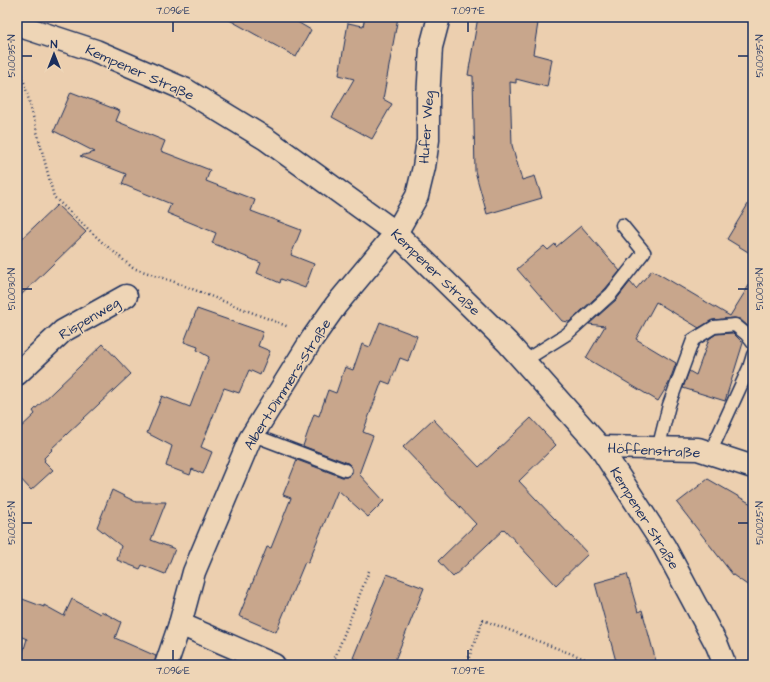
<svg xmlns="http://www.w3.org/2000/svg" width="770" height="682" viewBox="0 0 770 682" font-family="'Architects Daughter',sans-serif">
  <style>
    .building { fill: #c8a68c; stroke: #1b2f5e }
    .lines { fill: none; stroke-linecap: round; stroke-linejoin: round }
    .lane-casing { stroke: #1b2f5e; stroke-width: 15 }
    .street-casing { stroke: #1b2f5e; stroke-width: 25 }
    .secondary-casing { stroke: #1b2f5e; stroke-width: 25 }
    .path { stroke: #1b2f5e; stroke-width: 2.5; stroke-dasharray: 1 3; stroke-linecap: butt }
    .lane { stroke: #eed5b6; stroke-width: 12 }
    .street { stroke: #eed5b6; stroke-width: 22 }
    .secondary { stroke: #eed5b6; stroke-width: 22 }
    .ticks { fill: none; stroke: #1b2f5e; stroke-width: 1.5 }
    .labels { text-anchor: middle; stroke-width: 3.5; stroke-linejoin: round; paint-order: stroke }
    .street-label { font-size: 14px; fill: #1b2f5e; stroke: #eed5b6 }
    .neatline { fill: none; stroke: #1b2f5e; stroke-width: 1.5 }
    .ticks-label { font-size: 10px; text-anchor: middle; fill: #1b2f5e }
  </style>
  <rect width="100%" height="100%" fill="#eccfaf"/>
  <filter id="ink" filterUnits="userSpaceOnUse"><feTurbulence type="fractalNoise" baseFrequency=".025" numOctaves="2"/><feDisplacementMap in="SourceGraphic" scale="8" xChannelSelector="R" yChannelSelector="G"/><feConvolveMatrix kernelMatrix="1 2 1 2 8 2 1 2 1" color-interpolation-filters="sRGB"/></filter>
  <g filter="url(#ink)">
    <g class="building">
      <polygon points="224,17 289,17 311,30 296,57"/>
      <polygon points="365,17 398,17 383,99 392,104 372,139 332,117 354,79 339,75 348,23 363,26"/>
      <polygon points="478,17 539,17 533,54 552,59 547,87 516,79 516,83 510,82 512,145 522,180 535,176 542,198 487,214 475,171 473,76 468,75"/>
      <polygon points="71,92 120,111 116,121 165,141 161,151 210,170 206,181 255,200 251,211 301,230 291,255 314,264 305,288 281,279 280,283 257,273 261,263 212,243 216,233 167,213 171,204 122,184 126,174 80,156 95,152 54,131"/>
      <polygon points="753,196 753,255 727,239"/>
      <polygon points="57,205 86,232 17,299 17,243"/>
      <polygon points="581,226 620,271 605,289 569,322 562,321 517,269 544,246 548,250 555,244 556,247"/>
      <polygon points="652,270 730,316 753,279 753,313 749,327 740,319 734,318 713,320 699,328 656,302 636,339 676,363 669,383 658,401 586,358 605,326 589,324 616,300 630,282 636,289"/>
      <polygon points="197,309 263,332 258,346 270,351 260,375 249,370 239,393 224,388 201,447 212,452 203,474 192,469 190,475 166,466 172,446 147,433 162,396 190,407 209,357 197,350 198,347 184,342"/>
      <polygon points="380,322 417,336 408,361 400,358 390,384 382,381 363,432 373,436 359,474 384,501 368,517 338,490 308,563 305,562 276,632 239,616 267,547 271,548 291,498 283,495 297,460 342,477 347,477 352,473 352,468 348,463 303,446 314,414 319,416 328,390 336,393 345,367 353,370 362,344 370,347"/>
      <polygon points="733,333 743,343 725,401 683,388 689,371 696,375 709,339 716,334"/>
      <polygon points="103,344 131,374 51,449 52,450 44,458 45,460 44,461 53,470 31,490 17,475 17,431 35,414 33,411"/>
      <polygon points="531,418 556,445 519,481 588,554 556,585 504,529 453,577 438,561 476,524 403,447 433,419 479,467"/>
      <polygon points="708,479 753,505 753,589 733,575 677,503"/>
      <polygon points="112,490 136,502 166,502 151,540 175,549 165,574 142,565 140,569 117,560 121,546 97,527"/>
      <polygon points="387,574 424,588 393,665 372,665 353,658"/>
      <polygon points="627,574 638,612 642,610 657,665 617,665 595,583"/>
      <polygon points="17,597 44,607 44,605 64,616 72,599 100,614 101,611 121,622 115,638 156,656 154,665 19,665 27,639 17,635"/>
    </g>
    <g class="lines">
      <g class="lane-casing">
        <g id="lane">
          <polyline points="524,361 567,334 611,294 644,252 622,225"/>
          <polyline points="253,435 345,470"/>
          <polyline points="658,449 669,405 693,340 714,327 735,325 746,334 753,343"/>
          <polyline points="710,453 749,368 753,355"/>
        </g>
      </g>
      <g class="street-casing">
        <g id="street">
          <polyline points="17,374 63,331 126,296"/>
          <polyline points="600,447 698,449 753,467"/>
          <polyline points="180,624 274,665"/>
          <polyline points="166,665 180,624 194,572 250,439 312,339 336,305 396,233 417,196 424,167 428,140 428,99 431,47 439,17"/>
        </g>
      </g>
      <g class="secondary-casing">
        <polyline id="secondary" points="17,25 96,51 184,89 266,139 396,233 507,342 600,447 664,546 717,645 725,665"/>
      </g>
      <g class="path">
        <polyline points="17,55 54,197 102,242 133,268 172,281 289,327"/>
        <polyline points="332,665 369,571"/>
        <polyline points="466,665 483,620 585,659"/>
      </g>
      <use href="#lane" class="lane"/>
      <use href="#street" class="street"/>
      <use href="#secondary" class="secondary"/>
    </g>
  </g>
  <path class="ticks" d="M173 22V32M468 22V32M22 56H32M738 56H748M22 289H32M738 289H748M22 523H32M738 523H748M173 650V660M468 650V660"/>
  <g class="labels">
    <g class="street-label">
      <text transform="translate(140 72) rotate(24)" y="5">Kempener Straße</text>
      <text transform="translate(426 127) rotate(-86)" y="5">Hufer Weg</text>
      <text transform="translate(436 272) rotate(44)" y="5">Kempener Straße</text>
      <text transform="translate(89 318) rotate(-31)" y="5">Rispenweg</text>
      <text transform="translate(287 384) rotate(-58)" y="5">Albert-Dimmers-Straße</text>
      <text transform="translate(654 450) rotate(3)" y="5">Höffenstraße</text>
      <text transform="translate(645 518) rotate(58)" y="5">Kempener Straße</text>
    </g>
  </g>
  <rect width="770" height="682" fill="none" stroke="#eed5b6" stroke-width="44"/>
  <g transform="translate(54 54)" stroke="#eed5b6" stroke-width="3" paint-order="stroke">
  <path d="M0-3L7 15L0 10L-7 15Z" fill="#1b2f5e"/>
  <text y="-6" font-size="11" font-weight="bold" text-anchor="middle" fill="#1b2f5e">N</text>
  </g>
  <rect x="22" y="22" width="726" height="638" class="neatline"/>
  <g class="ticks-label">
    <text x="173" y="14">7.096°E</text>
    <text x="468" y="14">7.097°E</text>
    <text transform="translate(11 56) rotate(-90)" y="4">51.0035°N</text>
    <text transform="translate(759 56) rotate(-90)" y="4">51.0035°N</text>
    <text transform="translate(11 289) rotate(-90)" y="4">51.0030°N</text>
    <text transform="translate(759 289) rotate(-90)" y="4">51.0030°N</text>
    <text transform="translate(11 523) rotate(-90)" y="4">51.0025°N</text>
    <text transform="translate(759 523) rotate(-90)" y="4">51.0025°N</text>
    <text x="173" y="674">7.096°E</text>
    <text x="468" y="674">7.097°E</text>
  </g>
</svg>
